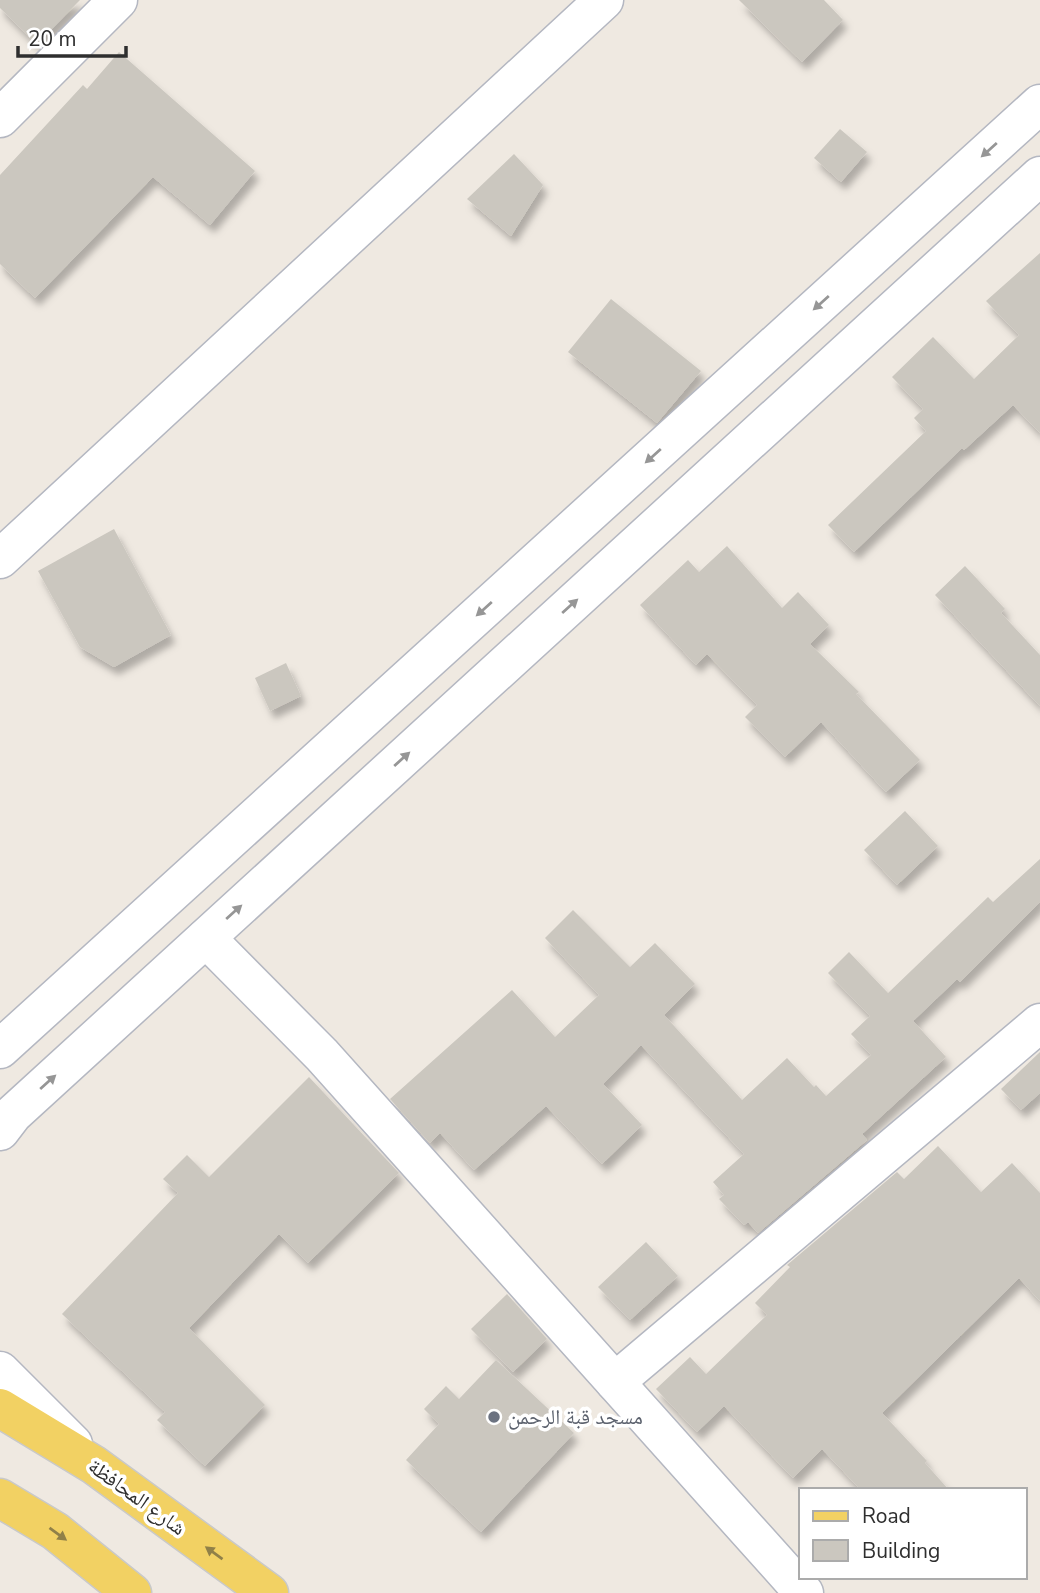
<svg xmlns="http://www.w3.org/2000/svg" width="1040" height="1593" viewBox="0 0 1040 1593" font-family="'Nunito Sans','Noto Naskh Arabic',sans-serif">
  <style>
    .building { fill: #cbc7bf; filter: url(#shadow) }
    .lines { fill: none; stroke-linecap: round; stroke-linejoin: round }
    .street-casing { stroke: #b4b7c1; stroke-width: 41 }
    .secondary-casing { stroke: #b4b7c1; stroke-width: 41 }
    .primary-casing { stroke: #c9c9c9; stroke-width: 41 }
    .street { stroke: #fff; stroke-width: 38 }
    .secondary { stroke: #fff; stroke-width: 38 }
    .primary { stroke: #f2d163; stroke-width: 38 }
    .oneway { fill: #969696 }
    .oneway2 { fill: #908048 }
    .worship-dot { fill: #6b7280; stroke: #fff; stroke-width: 2.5 }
    .labels { text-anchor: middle; stroke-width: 7; stroke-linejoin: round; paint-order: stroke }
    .worship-label { font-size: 21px; fill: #5b616d; stroke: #fff; text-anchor: start }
    .street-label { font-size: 21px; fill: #2e2e2e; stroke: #fff }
  </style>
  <defs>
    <filter id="shadow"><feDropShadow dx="4.5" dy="8" stdDeviation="3.5" flood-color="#0004"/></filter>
  </defs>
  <rect width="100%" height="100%" fill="#efe9e1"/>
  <g class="building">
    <polygon points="0,0 80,0 37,44 0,8"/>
    <polygon points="739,0 824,0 843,20 802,62"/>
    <polygon points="119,52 255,171 210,225 153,177 35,298 0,264 0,175 83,85 87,89"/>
    <polygon points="840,129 867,152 841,182 814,158"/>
    <polygon points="514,154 543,185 511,236 467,199"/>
    <polygon points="1040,253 1040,433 1013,405 964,450 962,448 854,552 828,525 926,431 914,418 923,409 892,377 933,337 974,379 1019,335 986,301"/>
    <polygon points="611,299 701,371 657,423 568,352"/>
    <polygon points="114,529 171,635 114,667 80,647 38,571"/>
    <polygon points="727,546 782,608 798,592 829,625 810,644 859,692 856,694 920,760 886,792 821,722 785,757 745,717 757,705 707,654 696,665 640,605 688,560 699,572"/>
    <polygon points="965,566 1005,609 1001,613 1040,655 1040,706 935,595"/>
    <polygon points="286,663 301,696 270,711 255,678"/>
    <polygon points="905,811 938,846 897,885 864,850"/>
    <polygon points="1040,859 1040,902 960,982 957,979 913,1021 946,1057 862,1134 867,1140 758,1233 748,1222 744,1225 719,1199 724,1195 713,1182 744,1154 641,1045 603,1084 642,1125 602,1164 546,1106 474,1170 440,1133 430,1143 390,1099 512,990 555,1037 599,995 545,938 573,910 630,967 655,943 695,984 664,1015 742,1100 787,1058 814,1087 816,1085 826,1096 871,1055 851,1034 870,1016 828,973 849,952 888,993 988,897 993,902"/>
    <polygon points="1040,1052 1040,1093 1021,1110 1001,1089"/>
    <polygon points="309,1077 399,1173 308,1263 279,1234 189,1328 265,1405 205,1466 157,1420 165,1412 62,1314 178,1193 163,1179 187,1155 209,1177"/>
    <polygon points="938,1146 981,1192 1012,1163 1040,1193 1040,1301 1019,1278 882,1413 927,1461 925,1463 949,1490 861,1490 822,1449 793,1478 724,1406 697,1432 656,1389 690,1357 706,1374 767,1315 755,1303 790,1267 787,1265 897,1172 904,1179"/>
    <polygon points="646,1242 678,1276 630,1320 598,1287"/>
    <polygon points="507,1294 547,1339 513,1372 471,1329"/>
    <polygon points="496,1360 574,1433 481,1532 406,1460 439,1424 424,1409 446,1386 459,1399"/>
  </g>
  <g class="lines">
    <g class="street-casing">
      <g id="street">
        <polyline points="0,118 118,0"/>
        <polyline points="0,559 604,0"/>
        <polyline points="206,938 322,1055 804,1593"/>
        <polyline points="615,1382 1040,1023"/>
      </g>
    </g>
    <g class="secondary-casing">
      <g id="secondary">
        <polyline points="0,1049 1040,104"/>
        <polyline points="0,1131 13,1114 1040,176"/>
        <polyline points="0,1371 73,1444"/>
      </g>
    </g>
    <g class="primary-casing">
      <g id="primary">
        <polyline points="0,1408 94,1465 269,1593"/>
        <polyline points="0,1498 55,1531 132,1593"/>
      </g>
    </g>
    <use href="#street" class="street"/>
    <use href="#secondary" class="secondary"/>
    <use href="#primary" class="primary"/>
  </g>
  <defs><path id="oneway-solid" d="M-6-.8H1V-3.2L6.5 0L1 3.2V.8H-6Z" transform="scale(1.75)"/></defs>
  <g class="oneway">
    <use href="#oneway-solid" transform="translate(989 150) rotate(138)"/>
    <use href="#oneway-solid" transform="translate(821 303) rotate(138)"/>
    <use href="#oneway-solid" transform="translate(653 456) rotate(138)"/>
    <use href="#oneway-solid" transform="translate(570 606) rotate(-42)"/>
    <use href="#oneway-solid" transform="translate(484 609) rotate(138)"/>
    <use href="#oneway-solid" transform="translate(402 759) rotate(-42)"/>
    <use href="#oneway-solid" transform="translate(234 912) rotate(-42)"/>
    <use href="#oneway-solid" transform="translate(48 1082) rotate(-42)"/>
  </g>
  <g class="oneway2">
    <use href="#oneway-solid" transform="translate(58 1534) rotate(36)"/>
    <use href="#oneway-solid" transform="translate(214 1553) rotate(-144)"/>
  </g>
  <circle class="worship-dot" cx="494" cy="1417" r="7"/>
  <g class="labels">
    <g class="worship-label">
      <text x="508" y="1424">مسجد قبة الرحمن</text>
    </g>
    <g class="street-label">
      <text transform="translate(137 1497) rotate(36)" y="7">شارع المحافظة</text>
    </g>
  </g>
  <rect x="799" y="1488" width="228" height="91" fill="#ffffff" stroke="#ababab" stroke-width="2"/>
  <rect x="813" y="1511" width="35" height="10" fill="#f2d163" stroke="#ababab" stroke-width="2"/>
  <text x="862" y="1523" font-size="21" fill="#2e2e2e">Road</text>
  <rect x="813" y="1540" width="35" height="21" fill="#cbc7bf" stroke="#ababab" stroke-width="2"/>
  <text x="862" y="1558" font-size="21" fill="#2e2e2e">Building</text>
  <path d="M18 46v10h108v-10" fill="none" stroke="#2e2e2e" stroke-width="3.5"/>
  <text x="28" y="46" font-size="21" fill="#2e2e2e" stroke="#ffffff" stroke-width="5" paint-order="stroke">20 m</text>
</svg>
